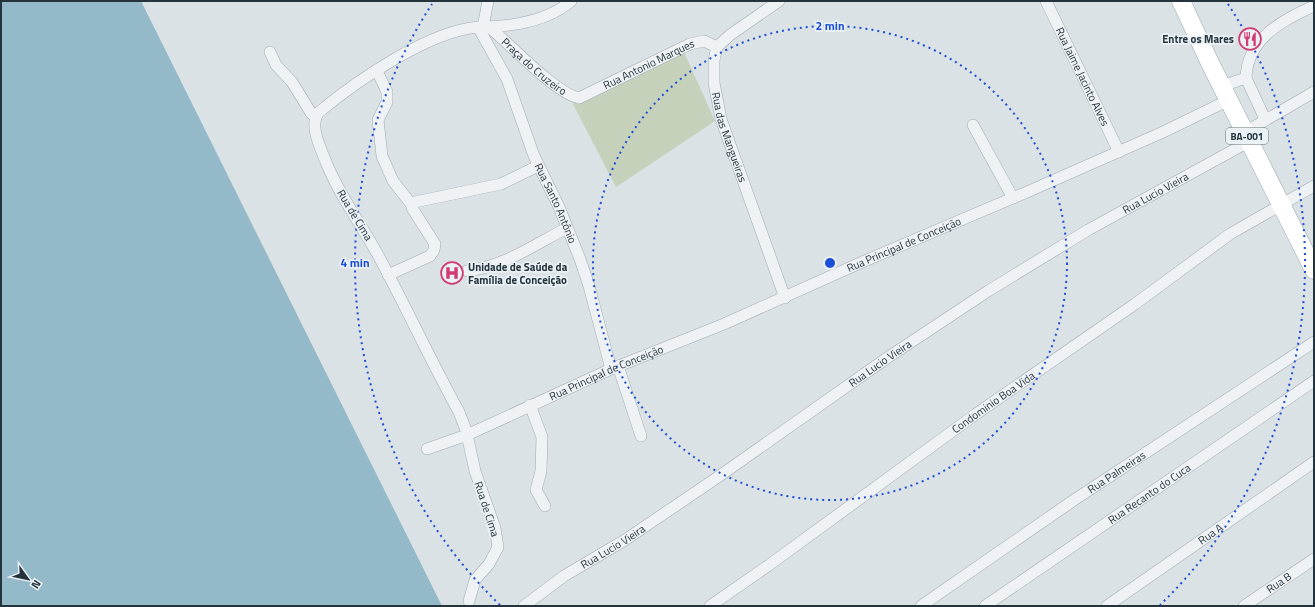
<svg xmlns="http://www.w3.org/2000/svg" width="1315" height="607" viewBox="0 0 1315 607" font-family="'Titillium Web',sans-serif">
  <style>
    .grass { fill: #c6d1bc }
    .water { fill: #94b9c8 }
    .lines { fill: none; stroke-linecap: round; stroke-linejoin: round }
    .minor-casing { stroke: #a1aab0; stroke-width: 12 }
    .primary-casing { stroke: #9aa9b2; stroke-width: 19 }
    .minor { stroke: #eef2f5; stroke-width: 11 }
    .primary { stroke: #fff; stroke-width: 18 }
    .ring { fill: none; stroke: #1d4ed8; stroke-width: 2; stroke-dasharray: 2 4 }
    .labels { text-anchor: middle; stroke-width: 3.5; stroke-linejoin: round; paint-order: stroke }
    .shield { fill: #eaf1f4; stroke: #606c74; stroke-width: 1 }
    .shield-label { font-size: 10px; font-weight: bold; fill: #25333d }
    .poi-label { font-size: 11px; font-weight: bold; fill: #25333d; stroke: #eaf1f4; text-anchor: end }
    .street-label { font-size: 11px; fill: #25333d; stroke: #eaf1f4 }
    .centre { fill: #1d4ed8; stroke: #eaf1f4; stroke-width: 2 }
    .ring-label { font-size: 12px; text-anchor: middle; font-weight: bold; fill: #1d4ed8; stroke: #eaf1f4; stroke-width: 3.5; stroke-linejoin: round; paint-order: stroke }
  </style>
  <rect width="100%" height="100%" fill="#dbe2e6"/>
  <polygon class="grass" points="683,50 715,121 616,187 573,104"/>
  <polygon class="water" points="1,1 141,1 442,606 1,606"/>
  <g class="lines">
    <g class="minor-casing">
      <g id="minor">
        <path id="s1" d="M779 1 730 35 717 47 714 60V83L721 119 785 298"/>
        <path id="s2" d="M1046 1 1119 152"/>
        <polyline points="483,27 488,1"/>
        <path d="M486 27C514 26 549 20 571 1"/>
        <path id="s3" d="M489 27C510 44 555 93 579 98L690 44 704 41 717 47"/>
        <polyline points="270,52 276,65 292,82 311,113 316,117"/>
        <polyline points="377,71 387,92 387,102 378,120 382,156 393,181 412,205"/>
        <polyline points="1246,78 1265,119"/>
        <path d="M1222 86 1246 78C1247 39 1282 20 1314 6"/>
        <polyline points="973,125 1013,198"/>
        <polyline points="1245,132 1314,92"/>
        <path d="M467 271C505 266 534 245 567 228"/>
        <polyline points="388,275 430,256 434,250 435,244 412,208 415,202 501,184 538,166"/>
        <polyline points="618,366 641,436"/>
        <polyline points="530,405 542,437 541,471 536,490 545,506"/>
        <path id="s4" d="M427 449 467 435 611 369 724 324 860 263 1027 192 1161 133 1229 100"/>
        <path id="s5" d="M469 601 475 580 489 564 498 547 495 528 475 471 466 430 459 412C431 361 406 307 378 255 361 224 339 195 326 162 321 149 309 126 318 113 356 81 429 31 478 27L507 79 534 156 559 207 580 259 589 286 611 369"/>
        <path id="s6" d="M524 606 564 576 625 540 718 477 887 358 988 291 1088 230 1250 141"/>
        <path id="s7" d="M710 606 769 565 976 414 1135 304 1230 234 1314 186"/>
        <path id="s8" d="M921 606 1074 500 1314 342"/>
        <path id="s9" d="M985 606 1314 381"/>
        <path id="s10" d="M1107 606 1314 462"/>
        <path id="s11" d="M1244 606 1314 559"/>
      </g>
    </g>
    <g class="primary-casing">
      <polyline id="primary" points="1181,1 1210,63 1314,270"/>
    </g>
    <use href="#minor" class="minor"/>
    <use href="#primary" class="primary"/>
  </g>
  <g class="ring">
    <circle cx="830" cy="263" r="237"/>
    <path d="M500 605A475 475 0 0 1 432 4M1228 4A475 475 0 0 1 1160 605"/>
  </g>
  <defs>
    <g id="restaurant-ring" transform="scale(1.15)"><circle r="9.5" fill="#eaf1f4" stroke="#d23a72" stroke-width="1.5"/><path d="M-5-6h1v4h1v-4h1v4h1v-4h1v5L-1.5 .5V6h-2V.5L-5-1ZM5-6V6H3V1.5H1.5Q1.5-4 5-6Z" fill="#d23a72"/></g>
    <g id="hospital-ring" transform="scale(1.15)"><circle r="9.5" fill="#eaf1f4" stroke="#d23a72" stroke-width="1.5"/><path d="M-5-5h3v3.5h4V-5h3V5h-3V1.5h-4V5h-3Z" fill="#d23a72"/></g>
  </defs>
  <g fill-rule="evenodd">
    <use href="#restaurant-ring" x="1250" y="39"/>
    <use href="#hospital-ring" x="452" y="273"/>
  </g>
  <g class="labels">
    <rect class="shield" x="1226" y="128" width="42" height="16" rx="3"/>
    <g class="shield-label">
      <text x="1247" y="140">BA-001</text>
    </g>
    <g class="poi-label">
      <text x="1234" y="43">Entre os Mares</text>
      <text x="468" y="271" text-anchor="start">Unidade de Saúde da<tspan x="468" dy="13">Família de Conceição</tspan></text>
    </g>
    <g class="street-label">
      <text dy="4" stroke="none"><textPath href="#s3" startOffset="60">Praça do Cruzeiro</textPath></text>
      <text dy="4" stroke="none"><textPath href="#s3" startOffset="193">Rua Antonio Marques</textPath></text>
      <text dy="4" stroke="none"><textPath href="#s2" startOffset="84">Rua Jaime Jacinto Alves</textPath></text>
      <text dy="4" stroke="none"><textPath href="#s1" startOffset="170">Rua das Mangueiras</textPath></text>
      <text dy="4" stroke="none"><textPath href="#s6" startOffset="755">Rua Lucio Vieira</textPath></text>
      <text dy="4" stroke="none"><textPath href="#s5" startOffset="915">Rua Santo Antônio</textPath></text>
      <text transform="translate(355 215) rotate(59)" y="4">Rua de Cima</text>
      <text dy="4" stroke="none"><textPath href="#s4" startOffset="519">Rua Principal de Conceição</textPath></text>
      <text dy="4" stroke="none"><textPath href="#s6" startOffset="431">Rua Lucio Vieira</textPath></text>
      <text dy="4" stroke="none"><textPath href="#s4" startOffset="195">Rua Principal de Conceição</textPath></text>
      <text dy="4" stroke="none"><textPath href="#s7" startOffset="349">Condominio Boa Vida</textPath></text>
      <text dy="4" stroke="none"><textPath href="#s8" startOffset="237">Rua Palmeiras</textPath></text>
      <text dy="4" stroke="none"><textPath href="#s9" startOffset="199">Rua Recanto do Cuca</textPath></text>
      <text transform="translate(487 509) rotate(72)" y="4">Rua de Cima</text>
      <text dy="4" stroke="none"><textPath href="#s10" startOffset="126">Rua A</textPath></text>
      <text dy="4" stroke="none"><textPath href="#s6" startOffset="107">Rua Lucio Vieira</textPath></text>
      <text dy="4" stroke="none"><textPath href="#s11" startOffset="42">Rua B</textPath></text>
    </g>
  </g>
  <circle cx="830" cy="263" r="6" class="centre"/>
  <g class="ring-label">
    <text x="830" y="30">2 min</text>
    <text x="355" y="267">4 min</text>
  </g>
  <rect width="1315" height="607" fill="none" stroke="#25333d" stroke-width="4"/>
  <g transform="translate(28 579) rotate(123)" stroke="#eaf1f4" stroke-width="3" paint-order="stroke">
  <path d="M0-3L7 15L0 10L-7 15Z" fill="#25333d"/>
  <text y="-6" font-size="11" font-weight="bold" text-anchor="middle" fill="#25333d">N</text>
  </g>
</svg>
